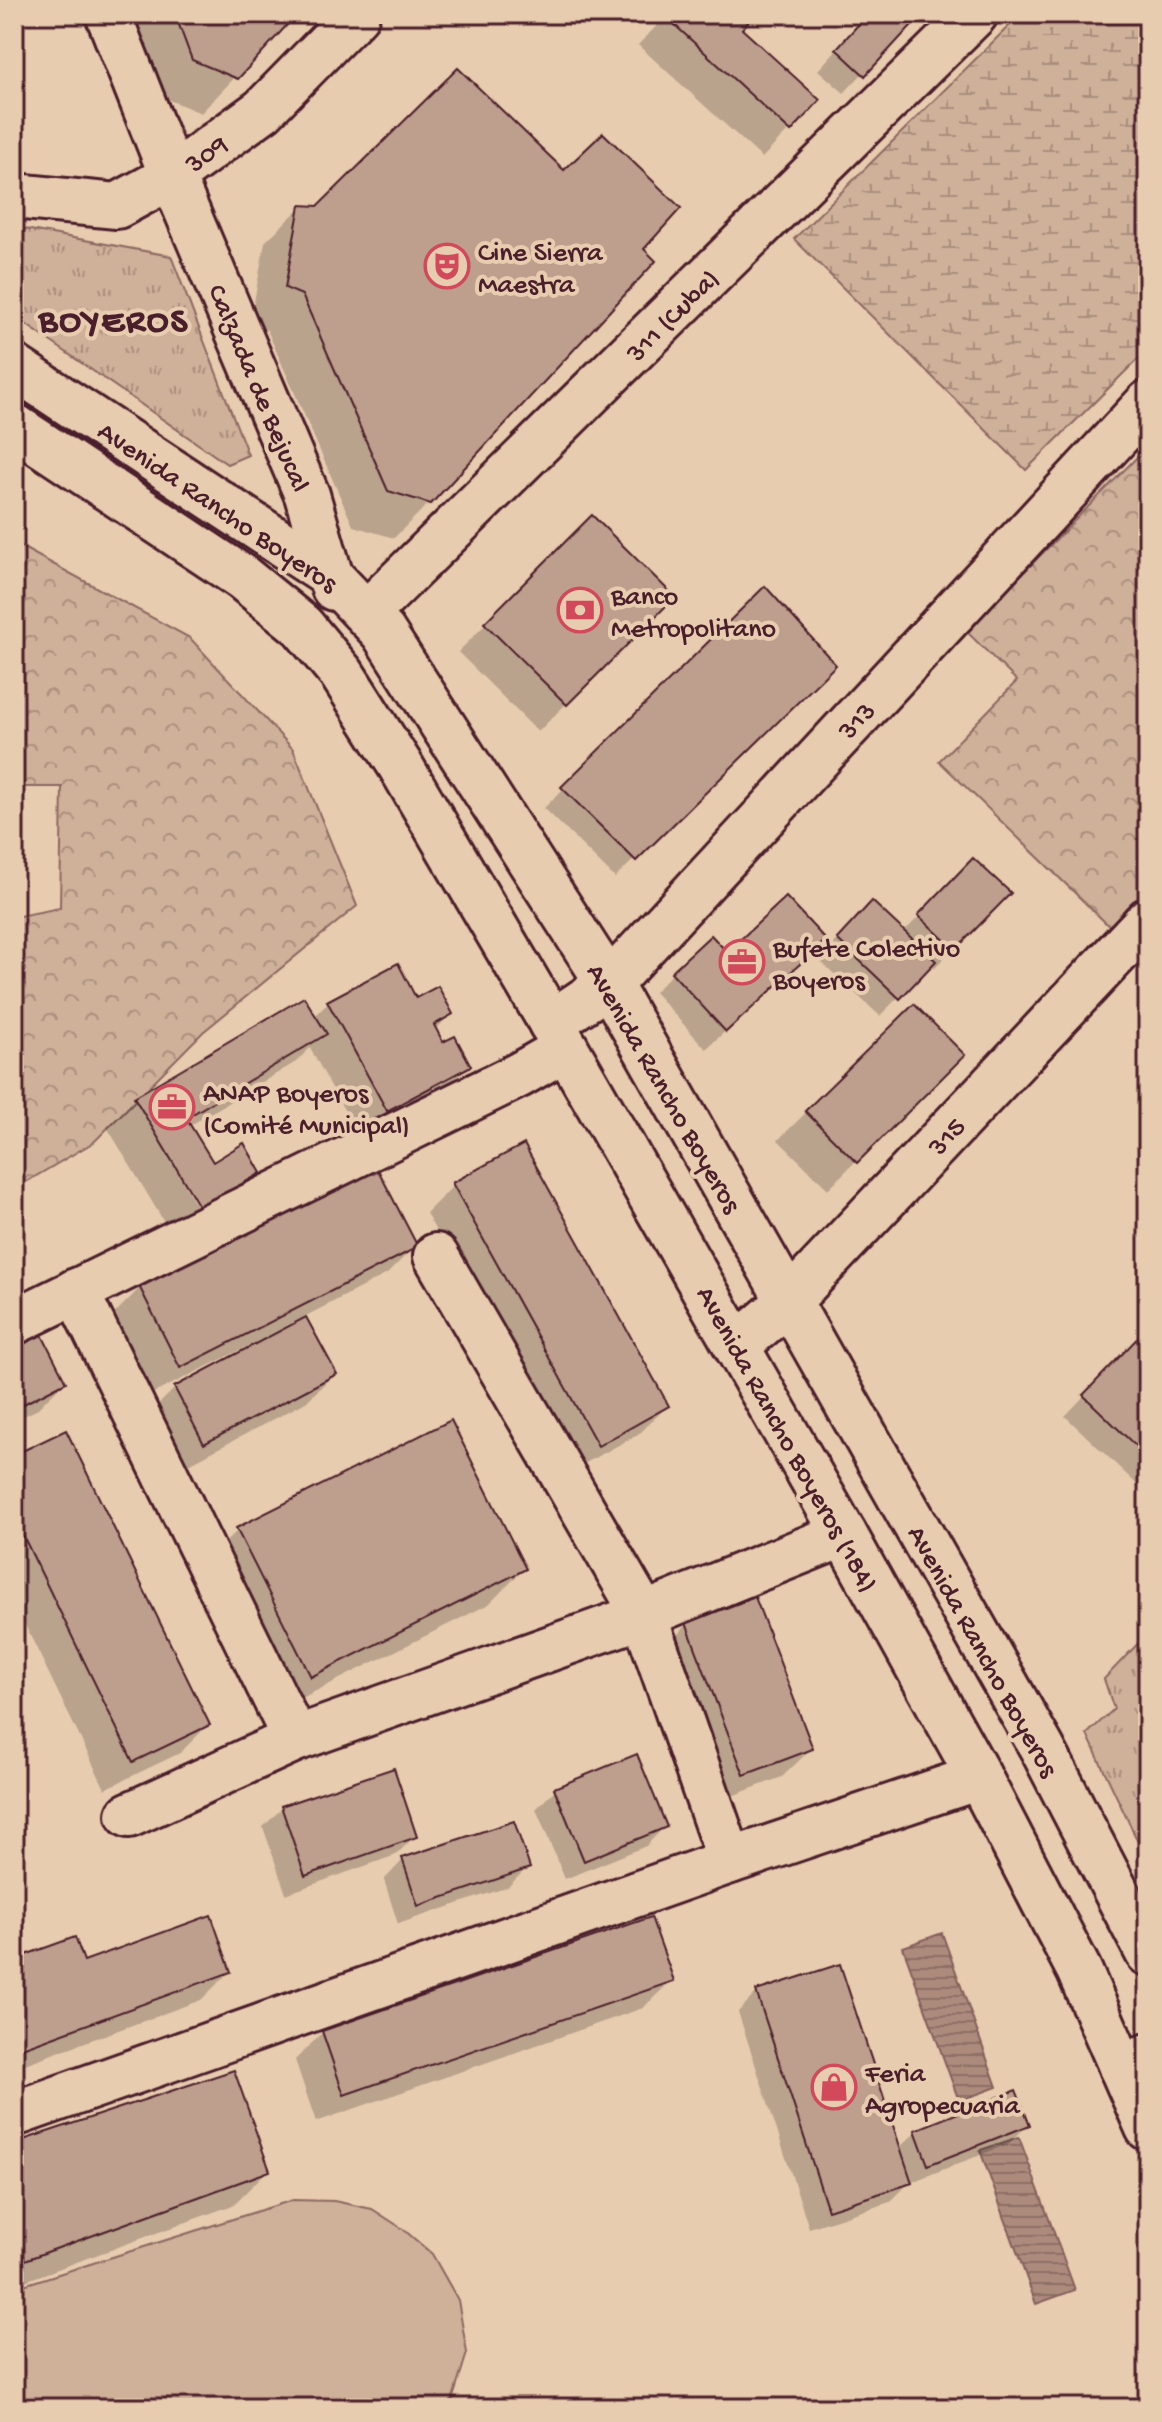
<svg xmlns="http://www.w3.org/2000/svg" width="1162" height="2422" viewBox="0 0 1162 2422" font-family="'Gochi Hand',sans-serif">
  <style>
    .grass { fill: url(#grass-tufts); stroke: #8c6862; stroke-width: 2 }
    .forest { fill: url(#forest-crowns); stroke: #8c6862; stroke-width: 2 }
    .wetland { fill: url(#wetland-marsh); stroke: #8c6862; stroke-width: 2 }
    .pitch { fill: #cfb099; stroke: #8c6862; stroke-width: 2 }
    .water { fill: url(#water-rules); stroke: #855f5c; stroke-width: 2 }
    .shadow { fill: #0003 }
    .building { fill: #be9e8d; stroke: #4a1f2b; stroke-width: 2 }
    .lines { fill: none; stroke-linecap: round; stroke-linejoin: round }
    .minor-casing { stroke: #4a1f2b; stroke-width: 50 }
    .major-casing { stroke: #4a1f2b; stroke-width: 50 }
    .minor { stroke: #e8ccaf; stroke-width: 44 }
    .major { stroke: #e8ccaf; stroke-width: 44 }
    .labels { text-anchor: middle; stroke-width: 8; stroke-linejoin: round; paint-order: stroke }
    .street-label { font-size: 28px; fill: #4a1f2b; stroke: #e8ccaf }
    .poi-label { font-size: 28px; fill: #4a1f2b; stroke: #e8ccaf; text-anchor: start }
    .district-label { font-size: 36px; font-weight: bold; letter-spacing: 2px; fill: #4a1f2b; stroke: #e8ccaf }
  </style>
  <defs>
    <pattern id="grass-tufts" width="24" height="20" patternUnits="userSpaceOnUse" patternTransform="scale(2)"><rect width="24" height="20" fill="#cfb099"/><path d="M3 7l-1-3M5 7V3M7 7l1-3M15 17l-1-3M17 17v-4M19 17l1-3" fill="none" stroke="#aa8f7d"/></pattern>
    <pattern id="forest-crowns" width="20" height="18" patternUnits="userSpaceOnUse" patternTransform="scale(2)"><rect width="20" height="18" fill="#cfb099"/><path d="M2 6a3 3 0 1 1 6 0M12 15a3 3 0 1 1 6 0" fill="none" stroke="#aa8f7d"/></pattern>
    <pattern id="wetland-marsh" width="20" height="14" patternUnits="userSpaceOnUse" patternTransform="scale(2)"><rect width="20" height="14" fill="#cfb099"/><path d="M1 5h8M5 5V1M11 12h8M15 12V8" fill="none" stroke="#aa8f7d"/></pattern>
    <pattern id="water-rules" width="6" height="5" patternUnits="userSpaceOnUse" patternTransform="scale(2)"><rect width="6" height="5" fill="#ac8a7c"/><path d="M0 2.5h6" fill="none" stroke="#8e7066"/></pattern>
  </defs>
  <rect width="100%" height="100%" fill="#e8ccaf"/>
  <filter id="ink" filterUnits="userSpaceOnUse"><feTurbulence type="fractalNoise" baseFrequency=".0125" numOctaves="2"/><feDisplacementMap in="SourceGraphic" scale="16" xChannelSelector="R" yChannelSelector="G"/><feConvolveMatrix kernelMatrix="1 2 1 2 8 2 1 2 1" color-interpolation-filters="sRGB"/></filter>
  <g filter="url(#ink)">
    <g class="grass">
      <polygon points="14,227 171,256 248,455 227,464 14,316"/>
      <polygon points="1148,1633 1148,1863 1087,1734 1114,1709 1104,1679"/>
    </g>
    <g class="forest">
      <polygon points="1148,446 1148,888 1110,927 939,761 1017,681 966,631"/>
      <polygon points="14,543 190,638 293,749 357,906 203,1032 94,1142 14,1189 14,917 60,908 62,787 14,787"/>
    </g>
    <polygon class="wetland" points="1021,14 1148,14 1148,349 1026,470 794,239"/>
    <polygon class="pitch" points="293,2200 334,2201 372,2209 403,2229 432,2254 458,2300 467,2353 452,2401 447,2408 14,2408 14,2288"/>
    <g class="water">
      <polygon points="942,1933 997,2087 959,2101 903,1947"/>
      <polygon points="1019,2137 1075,2290 1036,2304 980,2150"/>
    </g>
    <g class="shadow">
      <polygon points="127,14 295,14 201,113 157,95"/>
      <polygon points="668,14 753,14 739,29 789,130 762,158 638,45"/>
      <polygon points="869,14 919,14 844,93 818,70"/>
      <polygon points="301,207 642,249 430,502 394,538 353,526 267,330 250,324 265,242"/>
      <polygon points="592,517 672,597 538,732 458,652"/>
      <polygon points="765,589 833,665 615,878 544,808"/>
      <polygon points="973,861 1008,893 934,968 930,964 880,1016 819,960 852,923 903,933"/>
      <polygon points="727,955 804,959 706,1049 654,992 673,973"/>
      <polygon points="416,1000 451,1014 435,1030 443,1045 469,1065 441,1093 359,1137 310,1048 296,1062 189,1126 212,1165 259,1172 231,1200 206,1215 190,1186 185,1186 203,1217 172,1235 107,1127 135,1099 314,1017 328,1003"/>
      <polygon points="914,1007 962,1055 828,1189 778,1140"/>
      <polygon points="454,1185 667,1406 639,1434 569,1472 426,1213"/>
      <polygon points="415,1246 387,1274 304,1317 334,1374 306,1402 176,1471 147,1416 175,1388 255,1346 254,1343 152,1394 112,1316 140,1288"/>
      <polygon points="1148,1330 1148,1495 1065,1416"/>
      <polygon points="14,1344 64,1382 36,1410 14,1421"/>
      <polygon points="14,1458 208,1725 180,1753 105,1789 14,1602"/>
      <polygon points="238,1530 524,1569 489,1604 276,1711 202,1565"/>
      <polygon points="687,1625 811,1749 782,1777 716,1802 659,1653"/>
      <polygon points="555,1790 665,1826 646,1846 565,1879 536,1809"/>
      <polygon points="282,1808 415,1836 396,1855 286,1894 263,1827"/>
      <polygon points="403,1860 527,1868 508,1887 398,1924 384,1880"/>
      <polygon points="14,1961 82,1963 229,1972 201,2000 14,2068"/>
      <polygon points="672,1980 643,2008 316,2122 295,2060 323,2032"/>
      <polygon points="757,1992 898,2149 916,2132 1028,2125 1008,2144 909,2183 890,2202 809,2228 738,2012"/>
      <polygon points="14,2145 268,2170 233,2205 14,2285"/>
    </g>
    <g class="building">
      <polygon points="175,14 297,14 238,79 192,60"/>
      <polygon points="667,14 755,14 742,29 820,100 791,132 665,16"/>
      <polygon points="868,14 922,14 865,76 836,49"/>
      <polygon points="458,68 564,170 603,133 681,208 644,249 656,261 431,504 388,491 302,295 285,288 300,205 318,206"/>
      <polygon points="592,515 675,597 567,705 484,623"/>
      <polygon points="765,586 836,665 636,861 561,787"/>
      <polygon points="973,858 1011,893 955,950 918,915"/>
      <polygon points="786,897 826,940 726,1032 671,972 711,935 727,952"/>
      <polygon points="872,901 936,961 900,999 837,939"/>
      <polygon points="398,963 416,998 438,986 453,1014 434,1025 443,1042 455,1036 471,1066 387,1111 327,1001"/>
      <polygon points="304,997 327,1034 186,1118 213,1162 244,1143 261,1173 200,1208 134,1097"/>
      <polygon points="914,1004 965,1055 857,1163 805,1111"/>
      <polygon points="524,1144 669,1406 598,1446 452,1183"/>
      <polygon points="376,1166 418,1247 180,1368 139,1286"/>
      <polygon points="306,1317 337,1374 204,1444 174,1387"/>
      <polygon points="1148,1327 1148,1458 1083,1395"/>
      <polygon points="39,1329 66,1382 14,1409 14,1341"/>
      <polygon points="451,1420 526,1569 311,1677 236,1528"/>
      <polygon points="66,1430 210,1725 133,1762 14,1517 14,1455"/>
      <polygon points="755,1597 813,1749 744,1775 686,1623"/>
      <polygon points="637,1754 667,1827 584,1861 554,1788"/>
      <polygon points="394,1768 417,1837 305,1876 281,1806"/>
      <polygon points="514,1821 530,1868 418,1906 402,1858"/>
      <polygon points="211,1915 231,1972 14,2051 14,1959 75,1937 84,1961"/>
      <polygon points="651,1917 674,1981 344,2095 322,2031"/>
      <polygon points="840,1964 912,2183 828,2210 756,1991"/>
      <polygon points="234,2070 270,2171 14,2264 14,2143"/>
      <polygon points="1016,2090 1030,2125 928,2165 915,2130"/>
    </g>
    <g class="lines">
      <g class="minor-casing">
        <g id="minor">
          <polyline points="172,176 263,110 357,14"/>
          <polyline points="367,613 975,14"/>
          <polyline points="551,1023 609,984 1148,403"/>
          <polyline points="436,1256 644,1615 730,1861"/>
          <polyline points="76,1291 295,1739"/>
          <polyline points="14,1322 519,1075 566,1048"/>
          <polyline points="738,1345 788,1302 1148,920"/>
          <polyline points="129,1815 295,1739 644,1615 844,1534"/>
          <polyline points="1121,2067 1148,2056"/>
          <polyline points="14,2114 730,1861 979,1777"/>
        </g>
      </g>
      <g class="major-casing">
        <g id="major">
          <polyline points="108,14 172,176 307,495 334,588"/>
          <polyline points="14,196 117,206 172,176"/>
          <polyline points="14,367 329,575 383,632 609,984 1042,1748 1148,1953"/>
          <polyline points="14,426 243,578 302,626 342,674 400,765 566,1048 844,1534 979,1777 1079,1970 1148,2128"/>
        </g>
      </g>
      <use href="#minor" class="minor"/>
      <use href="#major" class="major"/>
    </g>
  </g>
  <defs>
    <g id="theatre-ring" transform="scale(2.3)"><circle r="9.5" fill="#e8ccaf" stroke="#d1495b" stroke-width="1.5"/><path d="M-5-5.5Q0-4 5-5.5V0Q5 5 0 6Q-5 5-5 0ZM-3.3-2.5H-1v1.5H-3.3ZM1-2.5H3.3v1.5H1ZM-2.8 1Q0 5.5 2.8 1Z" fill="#d1495b"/></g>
    <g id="bank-ring" transform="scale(2.3)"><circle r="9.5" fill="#e8ccaf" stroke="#d1495b" stroke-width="1.5"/><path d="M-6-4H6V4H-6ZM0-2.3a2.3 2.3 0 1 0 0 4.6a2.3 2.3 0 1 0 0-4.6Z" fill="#d1495b"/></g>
    <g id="office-ring" transform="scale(2.3)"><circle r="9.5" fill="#e8ccaf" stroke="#d1495b" stroke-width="1.5"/><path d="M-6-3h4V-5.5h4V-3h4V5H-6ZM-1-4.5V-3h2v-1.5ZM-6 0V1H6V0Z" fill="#d1495b"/></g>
    <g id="shop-ring" transform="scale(2.3)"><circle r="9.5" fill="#e8ccaf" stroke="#d1495b" stroke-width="1.5"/><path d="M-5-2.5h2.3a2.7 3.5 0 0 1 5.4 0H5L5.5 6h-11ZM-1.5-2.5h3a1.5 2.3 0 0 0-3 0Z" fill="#d1495b"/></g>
  </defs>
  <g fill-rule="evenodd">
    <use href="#theatre-ring" x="447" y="266"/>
    <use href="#bank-ring" x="580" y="610"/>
    <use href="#office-ring" x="742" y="962"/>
    <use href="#office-ring" x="172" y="1107"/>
    <use href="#shop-ring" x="834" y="2087"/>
  </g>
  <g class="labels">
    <g class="street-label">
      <text transform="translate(205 152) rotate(-36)" y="10">309</text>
      <text transform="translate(671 314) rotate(-45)" y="10">311 (Cuba)</text>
      <text transform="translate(261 387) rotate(67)" y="10">Calzada de Bejucal</text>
      <text transform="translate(219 505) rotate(34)" y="10">Avenida Rancho Boyeros</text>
      <text transform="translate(855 719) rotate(-47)" y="10">313</text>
      <text transform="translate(666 1087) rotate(60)" y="10">Avenida Rancho Boyeros</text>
      <text transform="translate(945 1135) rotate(-47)" y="10">315</text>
      <text transform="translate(789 1438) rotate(61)" y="10">Avenida Rancho Boyeros (184)</text>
      <text transform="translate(985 1650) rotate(61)" y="10">Avenida Rancho Boyeros</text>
    </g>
    <g class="poi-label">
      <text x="478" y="260">Cine Sierra<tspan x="478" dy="32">Maestra</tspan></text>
      <text x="611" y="604">Banco<tspan x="611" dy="32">Metropolitano</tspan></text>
      <text x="773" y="956">Bufete Colectivo<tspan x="773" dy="32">Boyeros</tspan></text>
      <text x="203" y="1101">ANAP Boyeros<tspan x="203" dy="32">(Comité Municipal)</tspan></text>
      <text x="865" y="2081">Feria<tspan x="865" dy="32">Agropecuaria</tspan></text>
    </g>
    <g class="district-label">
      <text x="114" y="330">BOYEROS</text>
    </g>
  </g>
  <rect width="1162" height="2422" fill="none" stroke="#e8ccaf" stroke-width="48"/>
  <rect x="24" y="24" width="1114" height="2374" fill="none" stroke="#4a1f2b" stroke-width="3" filter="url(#ink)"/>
</svg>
